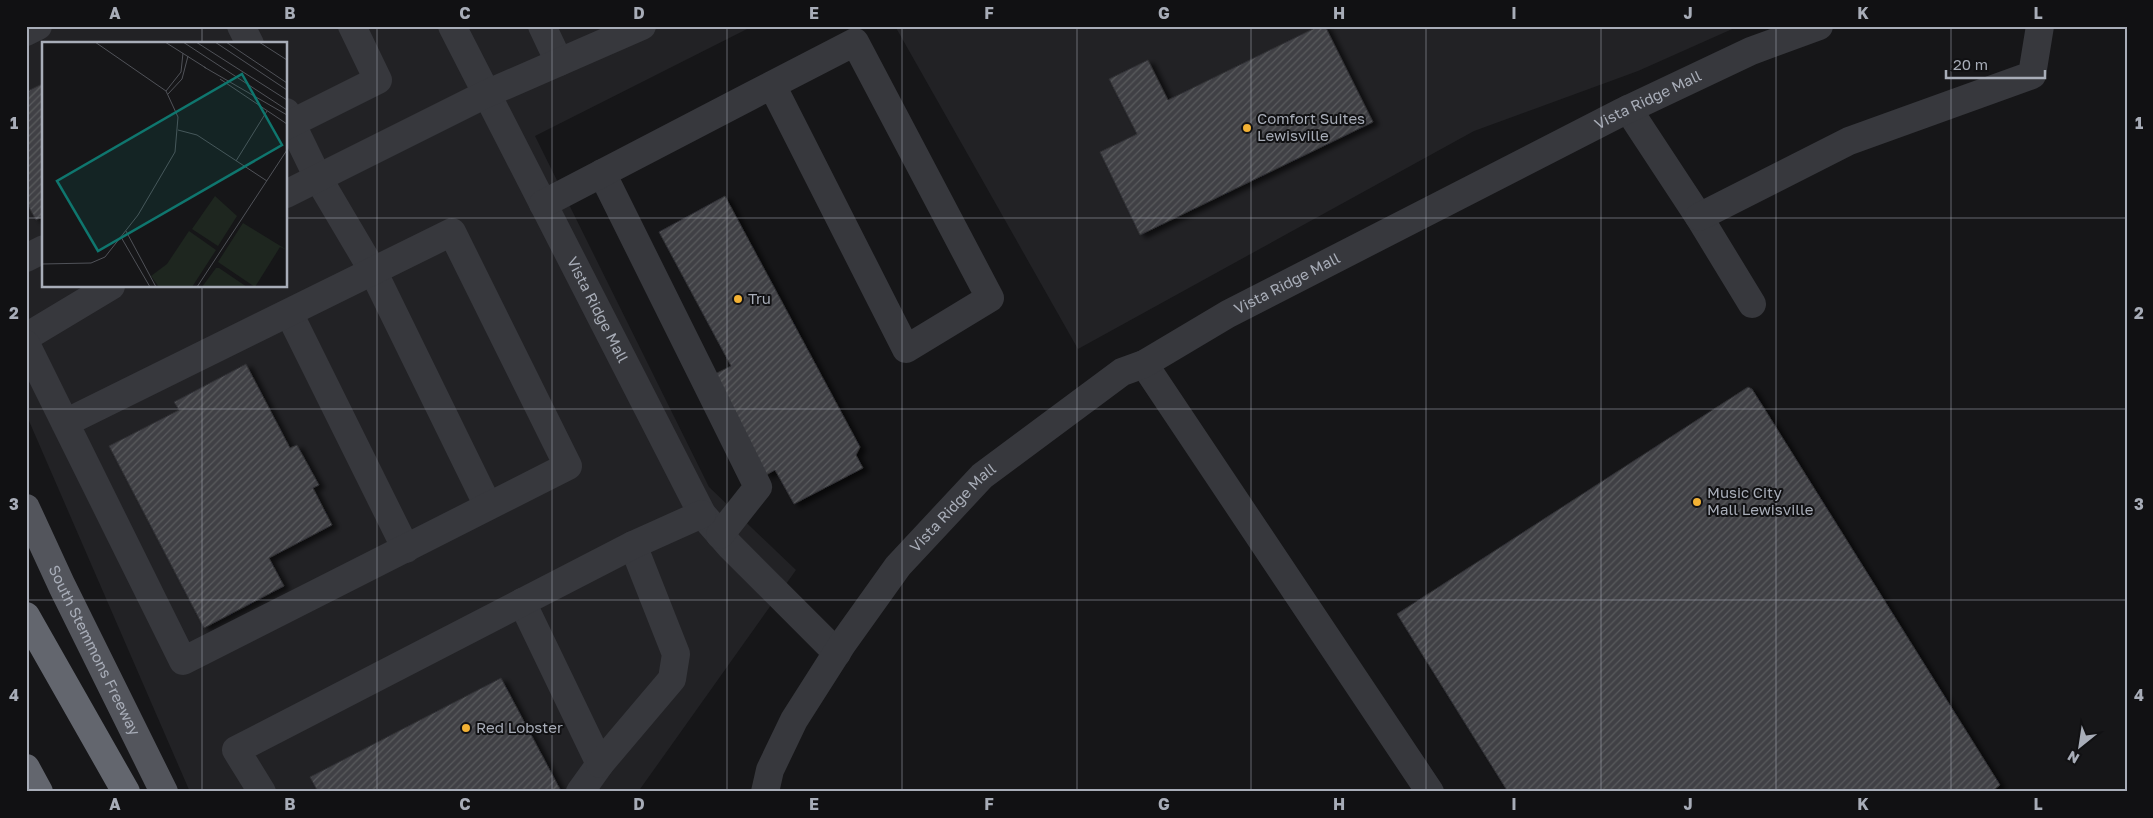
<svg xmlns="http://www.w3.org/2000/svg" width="2153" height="818" viewBox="0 0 2153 818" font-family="'Golos Text',sans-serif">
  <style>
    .built { fill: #222225; fill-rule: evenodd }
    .building { fill: url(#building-hatch); stroke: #303034; filter: url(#shadow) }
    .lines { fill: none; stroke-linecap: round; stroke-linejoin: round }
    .minor { stroke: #37383d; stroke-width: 28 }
    .major { stroke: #53555c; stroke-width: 28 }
    .highway { stroke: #63666e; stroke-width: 28 }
    .grid { fill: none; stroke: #a8adb8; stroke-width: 1; stroke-opacity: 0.55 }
    .poi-dot { fill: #f2b134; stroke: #111113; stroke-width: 2 }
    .labels { text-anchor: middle; stroke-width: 4; stroke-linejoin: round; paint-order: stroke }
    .street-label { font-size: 15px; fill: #a8adb8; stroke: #111113 }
    .poi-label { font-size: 15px; fill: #a8adb8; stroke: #111113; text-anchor: start }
    .inset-road { fill: none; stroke: #505258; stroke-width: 1 }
    .view { fill: #0f766e; fill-opacity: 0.15; stroke: #0f766e; stroke-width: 2.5 }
    .inset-edge { fill: none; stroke: #a8adb8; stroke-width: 2.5 }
    .neatline { fill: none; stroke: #a8adb8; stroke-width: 2 }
    .grid-label { font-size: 16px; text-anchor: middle; font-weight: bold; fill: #a8adb8 }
  </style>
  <defs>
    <pattern id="building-hatch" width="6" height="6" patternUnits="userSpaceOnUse" patternTransform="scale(1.25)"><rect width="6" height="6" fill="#404145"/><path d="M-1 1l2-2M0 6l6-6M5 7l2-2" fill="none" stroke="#595a5e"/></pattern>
    <filter id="shadow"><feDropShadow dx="5.5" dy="3" stdDeviation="2.5" flood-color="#0009"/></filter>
  </defs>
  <rect width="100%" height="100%" fill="#161618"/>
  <g class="built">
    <path d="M26 26H753L535 136 709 487 796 570 638 792H190L26 414ZM44 44H286V286H44Z"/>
    <polygon points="895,26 1739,26 1638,71 1474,131 1078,349"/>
  </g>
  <g class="building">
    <polygon points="1319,26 1325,26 1373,122 1140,235 1100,152 1137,134 1109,79 1148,60 1168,100"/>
    <polygon points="44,83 44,216 36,220 26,202 26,92"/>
    <polygon points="725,196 860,447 856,455 863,468 794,504 775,470 766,475 713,375 731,366 659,232"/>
    <polygon points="246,364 290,448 297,445 319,485 313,488 332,525 269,558 284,586 204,628 109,446 179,410 174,402"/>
    <polygon points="1748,387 1752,389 2000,785 1991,792 1508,792 1397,614"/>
    <polygon points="501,678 561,791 318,792 310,777"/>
  </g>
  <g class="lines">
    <g class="minor">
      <polyline points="241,26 250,44"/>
      <path id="s1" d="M452 26 702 514 730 546 837 653"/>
      <polyline points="542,26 559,62"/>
      <polyline points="26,32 38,26"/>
      <polyline points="1628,109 1699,217 1752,304"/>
      <polyline points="286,112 318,178 373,271 488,506"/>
      <polyline points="286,126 378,80 352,26"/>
      <polyline points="602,173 758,487 720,535"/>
      <polyline points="286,194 486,94 642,26"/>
      <path d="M543 204C647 149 751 96 855 42L990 298 906 349 772 85"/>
      <polyline points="1699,217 1849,141 2032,75 2040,26"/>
      <polyline points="26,258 44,249"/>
      <polyline points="289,313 406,549"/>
      <polyline points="26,337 111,286"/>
      <polyline points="26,344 183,661 568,466 452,232 65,423"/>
      <polyline points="1144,364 1430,792"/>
      <polyline points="522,602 600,764 580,792"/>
      <polyline points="600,764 672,679 676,654 633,545"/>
      <polyline points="262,792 236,750 633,545 702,514"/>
      <path id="s2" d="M765 792 770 770 794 720 843 643 898 566 982 476 1122 372 1144 364 1228 314 1620 113 1751 51 1819 26"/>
    </g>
    <path class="major" id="s3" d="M26 508 62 586 164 792"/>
    <g class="highway">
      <polyline points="26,616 126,792"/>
      <polyline points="26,768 39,792"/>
    </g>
  </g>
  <path class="grid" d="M202 26V44M377 26V792M552 26V792M727 26V792M902 26V792M1077 26V792M1251 26V792M1426 26V792M1601 26V792M1776 26V792M1951 26V792M26 218H44M286 218H2127M202 286V792M26 409H2127M26 600H2127"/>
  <g class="poi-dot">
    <circle cx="1247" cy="128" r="5"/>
    <circle cx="738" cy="299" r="5"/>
    <circle cx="1697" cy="502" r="5"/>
    <circle cx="466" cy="728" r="5"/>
  </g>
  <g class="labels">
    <g class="street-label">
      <text dy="5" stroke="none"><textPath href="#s2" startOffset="1154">Vista Ridge Mall</textPath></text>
      <text dy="5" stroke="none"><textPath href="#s2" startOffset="749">Vista Ridge Mall</textPath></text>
      <text dy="5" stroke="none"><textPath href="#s1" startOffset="319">Vista Ridge Mall</textPath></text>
      <text dy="5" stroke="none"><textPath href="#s2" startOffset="344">Vista Ridge Mall</textPath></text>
      <text dy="5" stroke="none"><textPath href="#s3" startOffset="158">South Stemmons Freeway</textPath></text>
    </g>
    <g class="poi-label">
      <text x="1257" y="124">Comfort Suites<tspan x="1257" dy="17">Lewisville</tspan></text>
      <text x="748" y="304">Tru</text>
      <text x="1707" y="498">Music City<tspan x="1707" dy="17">Mall Lewisville</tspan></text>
      <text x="476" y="733">Red Lobster</text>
    </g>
  </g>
  <g transform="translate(42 42)">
    <rect width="245" height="245" fill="#161618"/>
    <path d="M173 154 195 174 176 204 150 187ZM201 181 245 208 238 205 213 245 176 220ZM147 189 174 208 150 245H117L109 234 125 222ZM174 226H177L205 245H160Z" fill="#1e261f"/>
    <path class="inset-road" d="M123 0 164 26M141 0 245 68M154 0 245 58M173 0 245 48M184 0 245 41M217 0 245 18M162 25 245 73M178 37 245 82M124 49 139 30 141 11M126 52 140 37 146 14M136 88 155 93 225 139M194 119 225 69M84 189 114 245M79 195 108 245M0 222 49 221 63 215 96 173 133 110 136 75 124 49 53 0M155 245 245 108"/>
    <path class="view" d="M200 32 240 103 56 209 15 139Z"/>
    <rect width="245" height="245" class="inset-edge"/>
  </g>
  <rect width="2153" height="818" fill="none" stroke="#111113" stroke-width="55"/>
  <g transform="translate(2080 746) rotate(210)" stroke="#111113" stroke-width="4" paint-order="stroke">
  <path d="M0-4L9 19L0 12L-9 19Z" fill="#a8adb8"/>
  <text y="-8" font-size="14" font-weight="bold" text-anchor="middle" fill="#a8adb8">N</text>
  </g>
  <path d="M1946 70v8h99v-8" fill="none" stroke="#a8adb8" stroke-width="2.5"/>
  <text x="1953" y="70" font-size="15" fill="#a8adb8" stroke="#111113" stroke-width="4" paint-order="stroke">20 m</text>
  <rect x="28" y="28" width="2098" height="762" class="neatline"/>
  <g class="grid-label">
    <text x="115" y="19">A</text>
    <text x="290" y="19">B</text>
    <text x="465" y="19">C</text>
    <text x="639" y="19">D</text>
    <text x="814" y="19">E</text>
    <text x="989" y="19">F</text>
    <text x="1164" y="19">G</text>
    <text x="1339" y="19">H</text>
    <text x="1514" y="19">I</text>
    <text x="1688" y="19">J</text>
    <text x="1863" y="19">K</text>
    <text x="2038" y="19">L</text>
    <text x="14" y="129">1</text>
    <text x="2139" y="129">1</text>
    <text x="14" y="319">2</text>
    <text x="2139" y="319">2</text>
    <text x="14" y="510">3</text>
    <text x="2139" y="510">3</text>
    <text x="14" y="701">4</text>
    <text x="2139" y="701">4</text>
    <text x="115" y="810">A</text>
    <text x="290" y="810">B</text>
    <text x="465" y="810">C</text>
    <text x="639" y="810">D</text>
    <text x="814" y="810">E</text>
    <text x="989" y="810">F</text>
    <text x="1164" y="810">G</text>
    <text x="1339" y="810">H</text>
    <text x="1514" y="810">I</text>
    <text x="1688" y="810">J</text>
    <text x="1863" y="810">K</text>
    <text x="2038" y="810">L</text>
  </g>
</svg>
